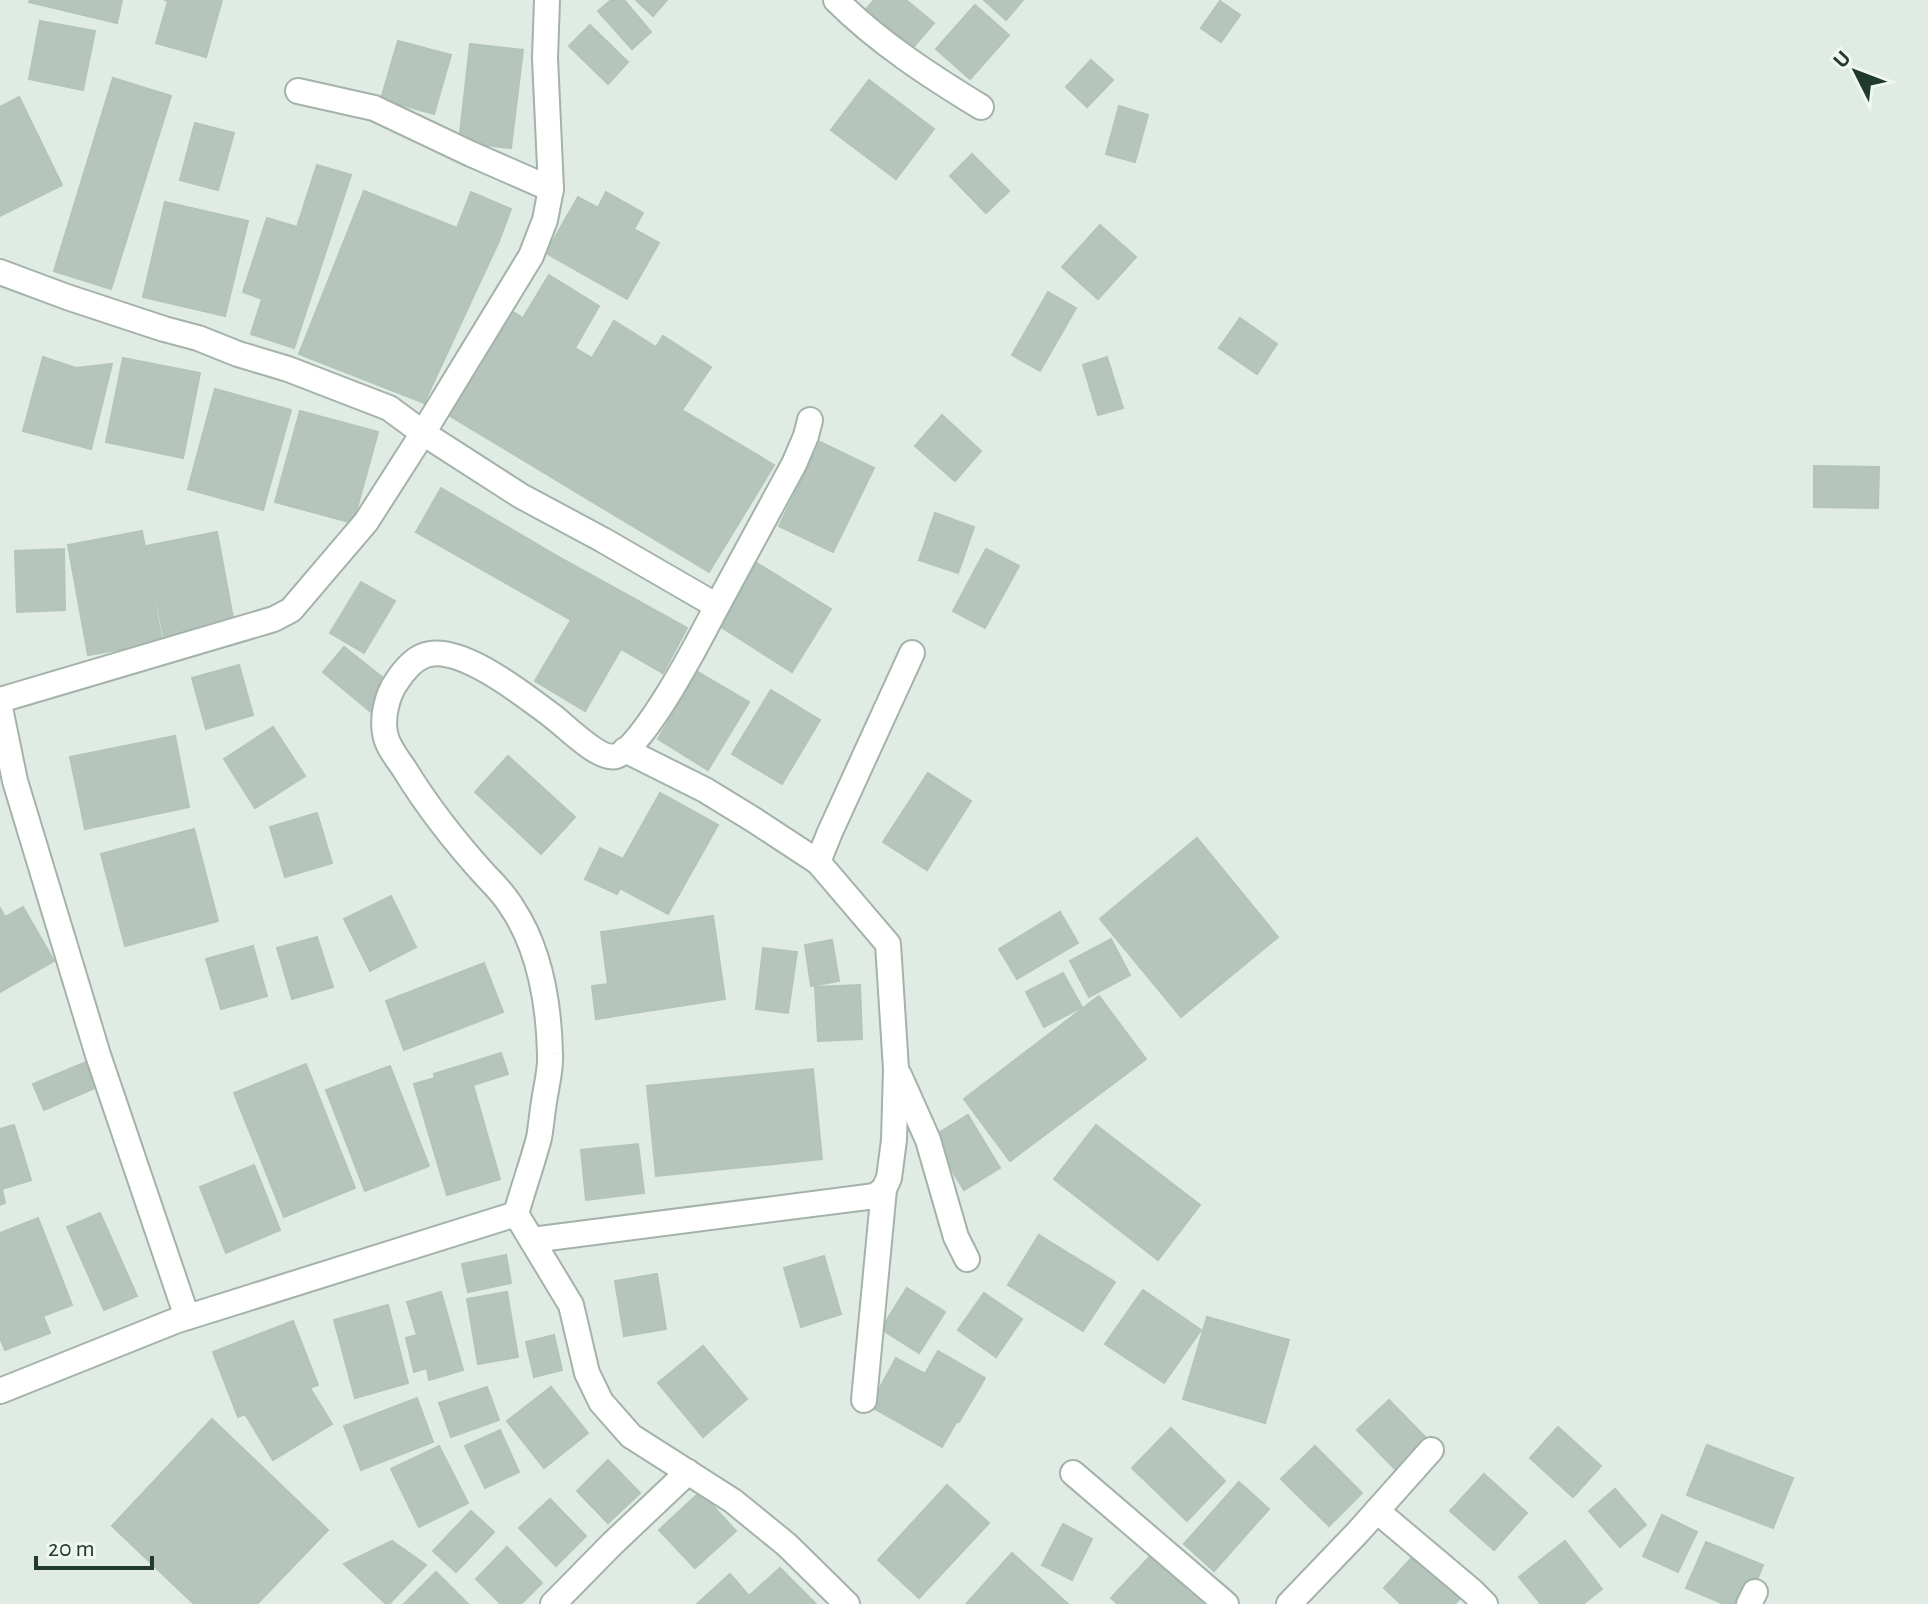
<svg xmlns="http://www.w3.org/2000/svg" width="1928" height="1604" viewBox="0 0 1928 1604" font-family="'Alegreya Sans',sans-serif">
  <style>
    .building { fill: #b5c5bc; stroke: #b3c4b9; stroke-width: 2 }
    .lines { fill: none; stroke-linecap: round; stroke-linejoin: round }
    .minor-casing { stroke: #a3b2aa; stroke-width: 28 }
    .minor { stroke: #fff; stroke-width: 24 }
  </style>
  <rect width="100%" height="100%" fill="#e0ebe4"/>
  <g class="building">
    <polygon points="30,0 122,0 117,23 29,2"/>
    <polygon points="164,0 222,0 206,57 156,43 168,1"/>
    <polygon points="611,0 624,0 651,32 632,49 598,11"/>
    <polygon points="636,0 667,0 653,16"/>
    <polygon points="874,0 906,0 934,23 909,52 863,13"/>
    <polygon points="984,0 1023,0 1006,20"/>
    <polygon points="1220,1 1240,15 1221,42 1201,28"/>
    <polygon points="975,5 1009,35 970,79 936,49"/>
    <polygon points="40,21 95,31 83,90 29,79"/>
    <polygon points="590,25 628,62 608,84 569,46"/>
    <polygon points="398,41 451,55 434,114 381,99"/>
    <polygon points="470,44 523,50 511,148 459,142"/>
    <polygon points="1091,60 1113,80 1087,107 1066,87"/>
    <polygon points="113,78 171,96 111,289 54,271"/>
    <polygon points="869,80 934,129 896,179 831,130"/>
    <polygon points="19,97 62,185 0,216 0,107"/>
    <polygon points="1119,106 1148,115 1135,162 1106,154"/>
    <polygon points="195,123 234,133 218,190 180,180"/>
    <polygon points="972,154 1009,191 986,213 950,176"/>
    <polygon points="317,165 351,175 294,348 251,334 262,299 243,292 267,218 297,227"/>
    <polygon points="364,191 457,228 471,192 511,209 499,241 424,403 299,354"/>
    <polygon points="606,192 643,213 634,229 659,243 627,299 546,253 578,197 598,208"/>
    <polygon points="165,202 248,221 225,316 143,297"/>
    <polygon points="1100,225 1136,257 1098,299 1062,267"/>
    <polygon points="549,275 599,306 575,348 592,358 614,321 656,347 663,336 711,367 682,410 774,465 709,572 445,413 508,309 523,318"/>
    <polygon points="1048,292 1076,308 1040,371 1012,355"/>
    <polygon points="1240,318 1277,344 1257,374 1219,348"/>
    <polygon points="43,357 76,368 112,364 91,449 23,431"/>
    <polygon points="1107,357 1123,408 1098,415 1083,365"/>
    <polygon points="123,358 200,373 183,458 106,442"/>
    <polygon points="215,389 291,410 263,510 188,489"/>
    <polygon points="300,411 378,432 353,523 275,502"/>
    <polygon points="942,415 981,451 955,481 915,446"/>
    <polygon points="820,442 874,468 833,552 779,526"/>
    <polygon points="1814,466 1879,467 1878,508 1814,507"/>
    <polygon points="441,488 564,560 687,628 663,673 621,649 585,711 535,681 571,620 416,532"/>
    <polygon points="935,513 974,527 958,573 919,560"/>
    <polygon points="142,531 162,642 88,655 68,545"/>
    <polygon points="217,532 235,629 165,643 146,546"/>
    <polygon points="64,549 65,610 17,612 15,551"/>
    <polygon points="986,549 1019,566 985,628 953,611"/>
    <polygon points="757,563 831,609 792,672 718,625"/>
    <polygon points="361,582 395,601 364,653 330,633"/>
    <polygon points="344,647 392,685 371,712 323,672"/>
    <polygon points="239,665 253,715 206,729 192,678"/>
    <polygon points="698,672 749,702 708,770 658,739"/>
    <polygon points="771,690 820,720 782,784 732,754"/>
    <polygon points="273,727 305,776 255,808 224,759"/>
    <polygon points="175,736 189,807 85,829 70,757"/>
    <polygon points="508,756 575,817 541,854 475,792"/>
    <polygon points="928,773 971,801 927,870 883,842"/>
    <polygon points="660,793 718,825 668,914 620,888 617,894 585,879 600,848 623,859"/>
    <polygon points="317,813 332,863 285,877 270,827"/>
    <polygon points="194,829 218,921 125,946 101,854"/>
    <polygon points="1197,838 1278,937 1181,1017 1100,919"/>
    <polygon points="391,896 416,947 370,971 344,919"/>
    <polygon points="23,907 54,961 0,992 0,908 5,917"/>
    <polygon points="1060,912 1078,943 1017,979 999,949"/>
    <polygon points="713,916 725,999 596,1019 592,986 608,984 601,932"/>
    <polygon points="317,937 333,987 292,999 277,948"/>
    <polygon points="1111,939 1130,975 1089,997 1070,961"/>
    <polygon points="832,940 839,981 811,986 805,945"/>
    <polygon points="253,946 267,996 221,1009 206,959"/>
    <polygon points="763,948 797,952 788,1013 756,1009"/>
    <polygon points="484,963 503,1012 404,1050 386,1001"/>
    <polygon points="1063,973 1082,1007 1044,1027 1026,992"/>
    <polygon points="860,985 862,1039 818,1041 815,987"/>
    <polygon points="1099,996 1146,1059 1010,1161 964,1099"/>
    <polygon points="501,1053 508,1074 473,1085 500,1179 447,1195 414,1084 435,1078 434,1074"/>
    <polygon points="91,1060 102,1085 44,1110 33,1084"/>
    <polygon points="306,1064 355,1188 284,1217 234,1093"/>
    <polygon points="390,1066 429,1166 365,1191 326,1090"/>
    <polygon points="813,1069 822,1159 656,1176 647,1086"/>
    <polygon points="968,1115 1000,1168 964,1190 932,1137"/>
    <polygon points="14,1125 31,1180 2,1189 5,1203 0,1205 0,1129"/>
    <polygon points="1096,1125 1200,1205 1158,1260 1054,1179"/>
    <polygon points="638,1144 644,1193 586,1200 581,1150"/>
    <polygon points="254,1165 280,1230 226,1253 200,1187"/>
    <polygon points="100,1213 137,1296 104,1310 67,1227"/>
    <polygon points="38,1218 72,1305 43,1316 50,1333 5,1350 0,1338 0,1233"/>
    <polygon points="1039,1235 1115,1282 1083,1331 1008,1285"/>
    <polygon points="506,1255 511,1283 468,1292 462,1264"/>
    <polygon points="824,1256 841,1314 801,1327 784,1268"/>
    <polygon points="657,1274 666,1329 624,1336 615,1281"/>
    <polygon points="907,1288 945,1312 919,1353 881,1329"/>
    <polygon points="1143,1290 1201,1330 1164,1383 1105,1344"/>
    <polygon points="441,1292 463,1370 429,1380 427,1368 414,1372 406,1338 417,1335 407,1302"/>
    <polygon points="507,1292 518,1357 478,1364 467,1299"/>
    <polygon points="984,1293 1022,1319 996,1357 958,1330"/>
    <polygon points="388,1305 408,1383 355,1398 334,1320"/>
    <polygon points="1207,1317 1289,1340 1265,1423 1183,1399"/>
    <polygon points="293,1321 318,1385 310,1388 332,1424 273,1460 245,1414 238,1417 213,1352"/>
    <polygon points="554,1335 562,1370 534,1377 526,1342"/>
    <polygon points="703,1346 747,1399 703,1437 658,1383"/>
    <polygon points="938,1351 985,1378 959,1422 957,1421 942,1447 870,1406 896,1358 925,1374"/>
    <polygon points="487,1387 499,1420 451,1437 439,1403"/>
    <polygon points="551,1387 588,1433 544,1468 507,1421"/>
    <polygon points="417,1398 433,1442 361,1470 344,1426"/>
    <polygon points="1389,1400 1429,1441 1397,1471 1357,1430"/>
    <polygon points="212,1419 328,1530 257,1604 194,1604 112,1526"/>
    <polygon points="1558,1427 1601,1466 1573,1497 1530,1458"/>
    <polygon points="1171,1428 1225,1481 1187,1521 1132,1468"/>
    <polygon points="500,1430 519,1472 485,1488 465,1446"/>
    <polygon points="1707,1445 1793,1478 1773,1528 1687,1495"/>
    <polygon points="439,1446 468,1503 419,1527 391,1469"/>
    <polygon points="1315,1446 1362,1493 1329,1526 1281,1479"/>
    <polygon points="608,1460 640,1493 608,1523 577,1491"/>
    <polygon points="1484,1474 1527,1513 1494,1550 1450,1511"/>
    <polygon points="1239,1482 1269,1509 1214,1571 1184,1544"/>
    <polygon points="947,1485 989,1523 919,1598 878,1560"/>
    <polygon points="1615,1489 1646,1525 1620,1547 1589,1511"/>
    <polygon points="700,1492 736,1531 695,1568 659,1530"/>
    <polygon points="550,1499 586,1536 556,1566 519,1528"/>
    <polygon points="471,1511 494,1532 456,1572 433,1551"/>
    <polygon points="1662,1515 1697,1532 1678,1572 1643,1556"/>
    <polygon points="1063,1524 1092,1539 1072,1580 1042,1565"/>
    <polygon points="392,1541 426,1565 389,1604 386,1604 344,1564"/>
    <polygon points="1565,1541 1602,1589 1583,1604 1541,1604 1519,1577"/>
    <polygon points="1706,1542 1763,1565 1747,1604 1724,1604 1686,1588"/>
    <polygon points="507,1547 542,1583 521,1604 501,1604 476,1579"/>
    <polygon points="1155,1551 1212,1604 1118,1604 1111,1598"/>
    <polygon points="1012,1553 1068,1604 966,1604"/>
    <polygon points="1416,1553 1462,1596 1455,1604 1401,1604 1384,1588"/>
    <polygon points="780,1568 816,1604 697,1604 730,1574 749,1596"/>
    <polygon points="436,1572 468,1604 404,1604"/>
  </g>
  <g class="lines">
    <g class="minor-casing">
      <g id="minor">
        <path d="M836 0C878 42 930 76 981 107"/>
        <polyline points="298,91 374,108 471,154 551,189"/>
        <path d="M0 272 67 297 164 329 198 338 238 354 288 369 389 408 423 433 521 496 603 540 717 606C702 635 644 748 616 756 599 761 565 725 551 715 524 695 457 641 423 656 413 660 403 672 397 681 387 695 382 717 385 733 387 747 398 759 405 770 429 809 456 843 486 876 496 886 506 897 513 909 540 950 549 1006 550 1054 551 1070 546 1087 544 1102 542 1114 541 1127 539 1138 532 1164 523 1189 516 1214"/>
        <polyline points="717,606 794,464 806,436 810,420"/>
        <polyline points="0,700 274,619 291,610 366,522 423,433 531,256 545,220 551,189 545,58 547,0"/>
        <polyline points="0,708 15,781 98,1055 187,1317"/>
        <polyline points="625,750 705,790 754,820 818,862"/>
        <polyline points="899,1075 928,1140 956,1237 967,1259"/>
        <polyline points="532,1240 875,1196 884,1189 889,1178 894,1140 896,1069 888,944 818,862 830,832 912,653"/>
        <polyline points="0,1391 175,1321 516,1214 571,1305 587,1373 601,1402 631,1436 733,1501 787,1545 847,1604"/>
        <polyline points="864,1400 884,1189"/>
        <polyline points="1073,1473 1226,1604"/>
        <polyline points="1377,1511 1472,1591 1485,1604"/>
        <polyline points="553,1604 612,1544 688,1472"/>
        <polyline points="1289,1604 1358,1532 1431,1450"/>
        <polyline points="1749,1604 1755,1592"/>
      </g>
    </g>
    <use href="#minor" class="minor"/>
  </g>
  <g transform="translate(1856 72) rotate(312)" stroke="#f0f7f2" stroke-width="6" paint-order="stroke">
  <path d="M0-6L14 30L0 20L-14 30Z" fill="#213a2f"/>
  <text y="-12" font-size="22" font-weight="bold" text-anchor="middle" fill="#213a2f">U</text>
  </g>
  <path d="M36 1556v12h116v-12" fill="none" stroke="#213a2f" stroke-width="4"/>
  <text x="48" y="1556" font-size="24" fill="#213a2f" stroke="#f0f7f2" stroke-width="6" paint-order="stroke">20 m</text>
</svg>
